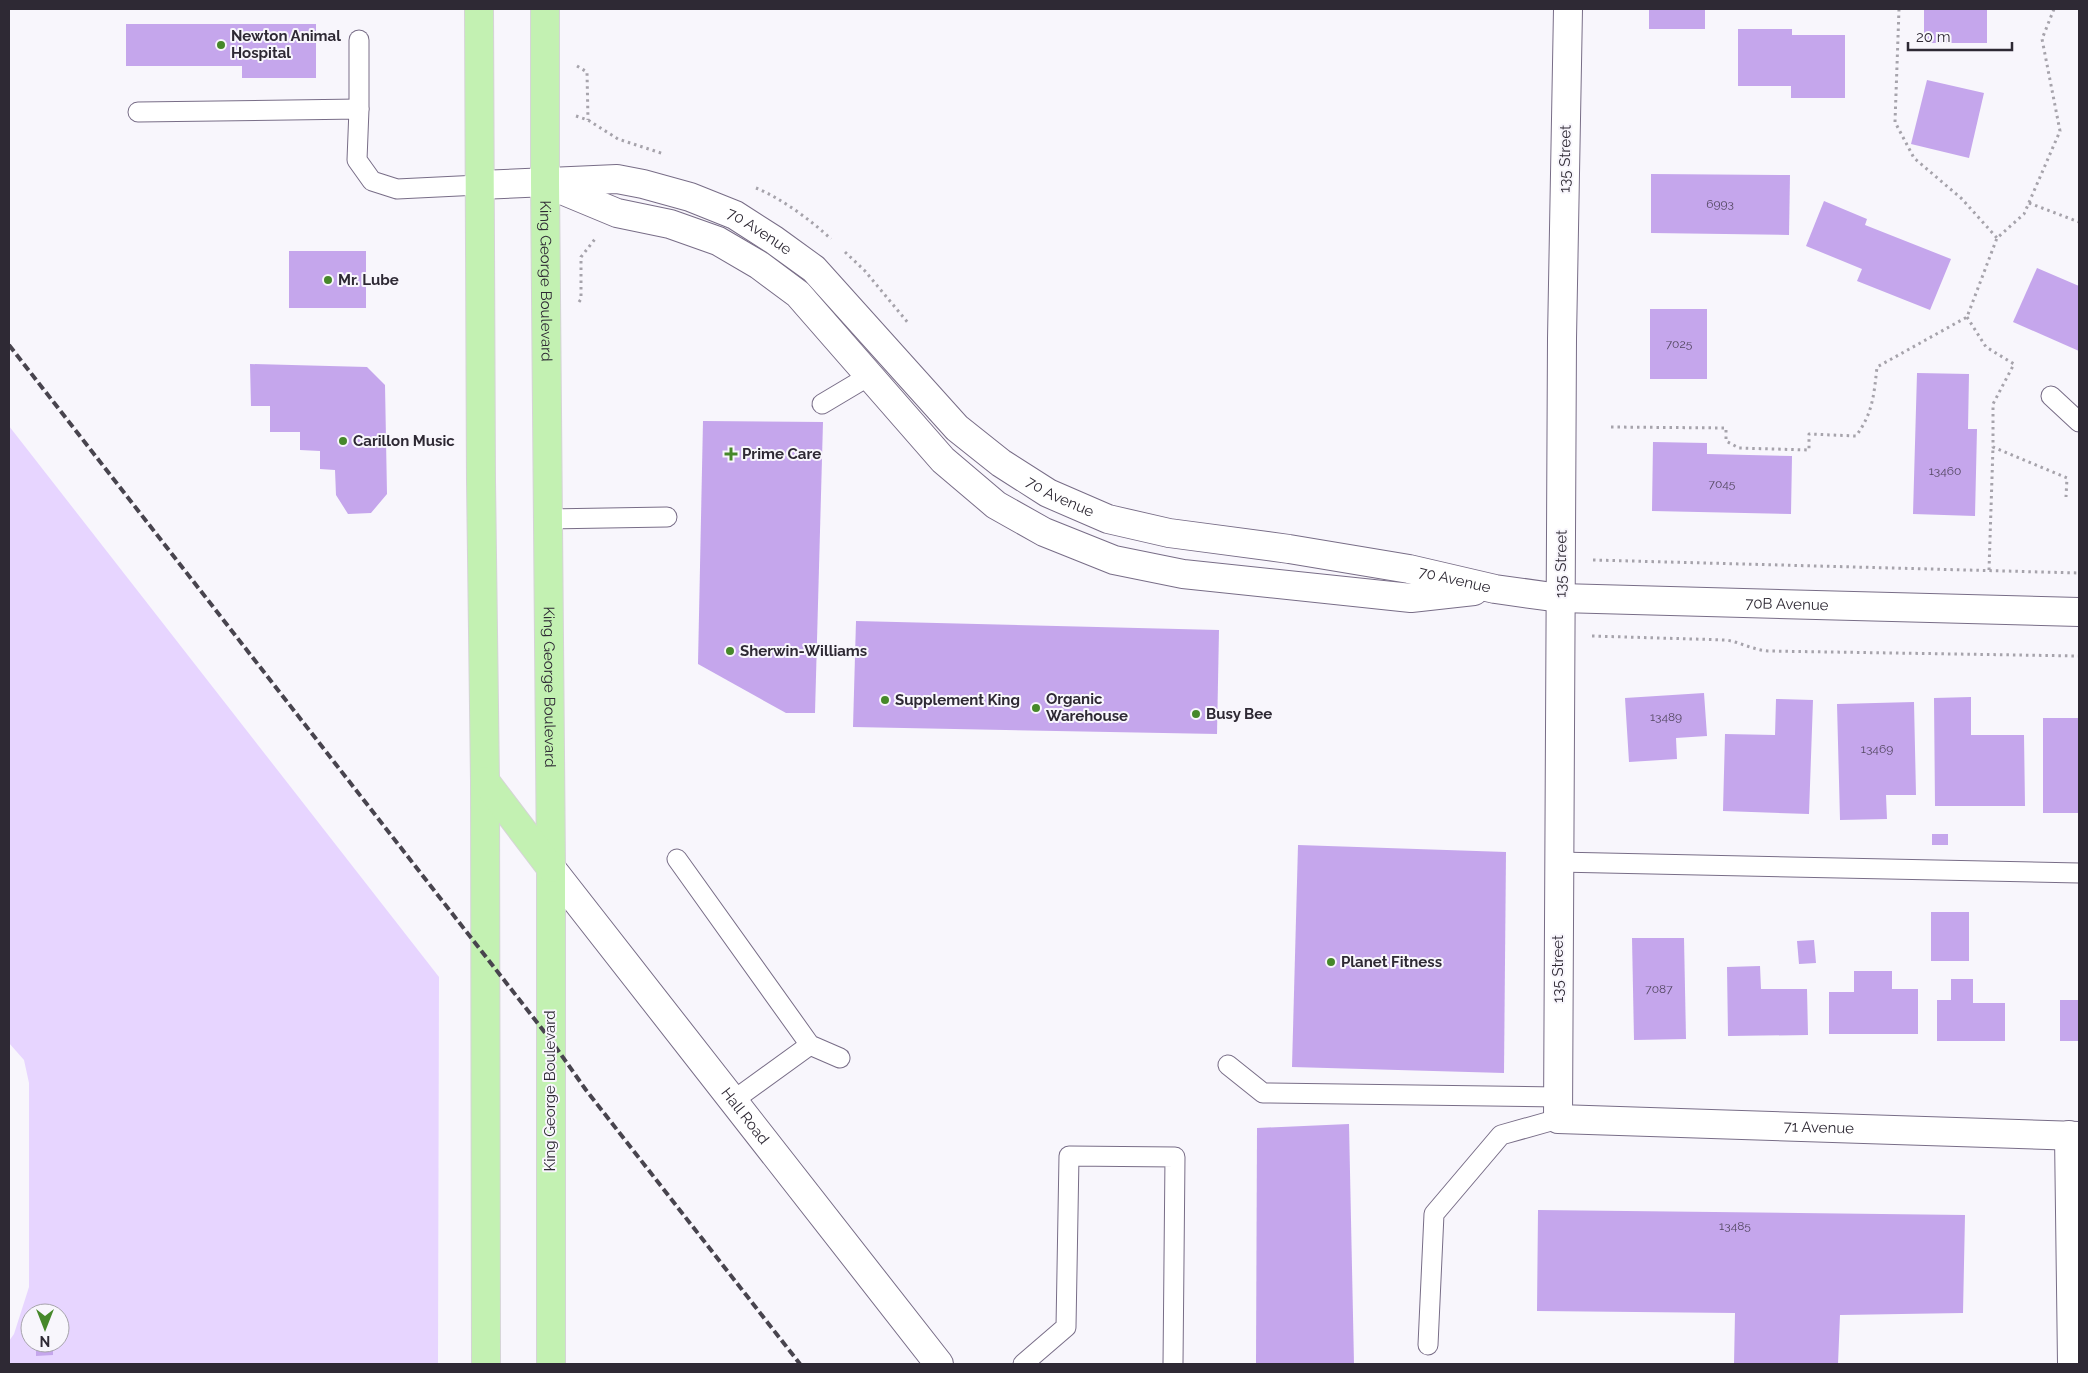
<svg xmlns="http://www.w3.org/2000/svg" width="2088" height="1373" viewBox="0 0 2088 1373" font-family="Raleway,sans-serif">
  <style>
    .green { fill: #e7d5ff; fill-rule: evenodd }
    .building { fill: #c5a6ec }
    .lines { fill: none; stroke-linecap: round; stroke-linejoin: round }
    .service-casing { stroke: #786d87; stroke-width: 21 }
    .minor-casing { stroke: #786d87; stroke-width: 30 }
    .primary-casing { stroke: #d5d4d6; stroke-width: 30 }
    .path { stroke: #a6a3ab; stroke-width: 3; stroke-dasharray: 2.5 4; stroke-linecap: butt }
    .service { stroke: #fff; stroke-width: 19 }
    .minor { stroke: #fff; stroke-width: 28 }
    .primary { stroke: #c3f1b2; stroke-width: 28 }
    .rail { stroke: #48444e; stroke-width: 4; stroke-dasharray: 8 4; stroke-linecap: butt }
    .poi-dot { fill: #46882a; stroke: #f8f6fc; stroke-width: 2 }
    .labels { text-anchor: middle; stroke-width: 4; stroke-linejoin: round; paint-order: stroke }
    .number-label { font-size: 12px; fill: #544862 }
    .poi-label { font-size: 15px; font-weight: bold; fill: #2e2934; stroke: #f8f6fc; text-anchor: start }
    .street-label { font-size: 15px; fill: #2e2934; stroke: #f8f6fc }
  </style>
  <rect width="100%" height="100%" fill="#f8f6fc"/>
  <path class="green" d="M9 426 439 977 438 1364H9V1341L14 1334 29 1287V1083L24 1060 9 1043ZM30 1313H60V1343H30Z"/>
  <g class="building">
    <rect x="1649" y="9" width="56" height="20"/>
    <rect x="1924" y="9" width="63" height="34"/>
    <polygon points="126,24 316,24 316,78 242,78 242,66 126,66"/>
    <polygon points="1738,29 1792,29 1792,35 1845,35 1845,98 1791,98 1791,86 1738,86"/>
    <polygon points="1927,80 1984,93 1969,158 1911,144"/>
    <polygon points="1651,174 1790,175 1789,235 1651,233"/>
    <polygon points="1824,201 1867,219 1865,225 1951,259 1930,310 1857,281 1862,269 1806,246"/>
    <rect x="289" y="251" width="77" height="57"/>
    <polygon points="2037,268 2079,286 2079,351 2013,322"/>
    <rect x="1650" y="309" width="57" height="70"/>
    <polygon points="250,364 367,367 385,385 387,494 371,513 348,514 336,495 335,470 320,469 320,451 300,450 300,432 270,432 270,406 251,406"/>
    <polygon points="1917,373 1969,374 1968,429 1977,429 1975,516 1913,514"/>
    <polygon points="703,421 823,422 815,713 786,713 698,664"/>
    <polygon points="1653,442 1707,443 1707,454 1792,456 1791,514 1652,511"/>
    <polygon points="856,621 1219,630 1217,734 853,727"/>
    <polygon points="1704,693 1707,736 1676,738 1677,759 1629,762 1625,698"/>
    <polygon points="1971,697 1971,735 2024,735 2025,806 1935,806 1934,698"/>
    <polygon points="1776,699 1813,700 1809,814 1723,811 1725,734 1775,735"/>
    <polygon points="1914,702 1916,795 1886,795 1887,819 1840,820 1837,704"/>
    <rect x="2043" y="718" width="36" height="95"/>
    <rect x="1932" y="834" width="16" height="11"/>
    <polygon points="1298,845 1506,852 1504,1073 1292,1067"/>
    <rect x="1931" y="912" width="38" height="49"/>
    <polygon points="1632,938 1684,938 1686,1039 1634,1040"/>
    <polygon points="1814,940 1816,963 1799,964 1797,941"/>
    <polygon points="1760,966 1761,989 1807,989 1808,1035 1728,1036 1727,967"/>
    <polygon points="1854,971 1892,971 1892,989 1918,989 1918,1034 1829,1034 1829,992 1854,992"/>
    <polygon points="1951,979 1973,979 1973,1003 2005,1003 2005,1041 1937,1041 1937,1000 1951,1000"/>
    <rect x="2060" y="1000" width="19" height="41"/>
    <polygon points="1349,1124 1354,1364 1256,1364 1257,1128"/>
    <polygon points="1538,1210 1965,1215 1963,1313 1840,1315 1838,1364 1734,1364 1735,1313 1537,1311"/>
    <polygon points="36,1343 53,1343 53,1355 36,1356"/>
  </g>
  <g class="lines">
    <g class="service-casing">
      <g id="service">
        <polyline points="359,40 359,109"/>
        <polyline points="138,112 359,109 357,160 372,181 397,189 479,185"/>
        <polyline points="2051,396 2079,422"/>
        <polyline points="822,404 869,376"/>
        <polyline points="547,519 667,517"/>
        <polyline points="677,859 810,1045 840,1058"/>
        <polyline points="1558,862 2079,873"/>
        <polyline points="1228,1065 1263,1093 1558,1097"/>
        <polyline points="734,1100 810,1045"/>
        <polyline points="1428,1345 1434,1214 1501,1135 1558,1119"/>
        <polyline points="1023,1364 1066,1327 1069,1156 1175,1157 1173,1364"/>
      </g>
    </g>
    <g class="minor-casing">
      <g id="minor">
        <path id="s1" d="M1568 9 1562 339 1558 1119 2079 1136"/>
        <path id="s2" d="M479 185 617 179 643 184 690 197 735 215 774 240 814 269 957 428 1001 463 1048 493 1108 519 1169 533 1289 549 1409 569 1495 589 1560 598 2079 612"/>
        <polyline points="552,186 617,213 670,224 718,241 759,265 798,294 943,460 996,505 1044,532 1114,560 1183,574 1411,598 1474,591"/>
        <path id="s3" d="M551 868 939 1364"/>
        <polyline points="2069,1135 2072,1364"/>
      </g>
    </g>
    <g class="primary-casing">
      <g id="primary">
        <polyline points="479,9 481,481 485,781 486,1364"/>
        <path id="s4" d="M545 9V182L551 868V1364"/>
        <polyline points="485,781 551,868"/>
      </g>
    </g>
    <g class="path">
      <polyline points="1899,9 1895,122 1914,158 1962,199 1997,238"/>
      <polyline points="577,66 587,72 588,120"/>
      <polyline points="576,116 588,120 618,139 664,154"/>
      <path d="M756 188C781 198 812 221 831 239"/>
      <polyline points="2029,203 2079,222"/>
      <polyline points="845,252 865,271 909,324"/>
      <polyline points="579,302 581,299 581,257 595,239"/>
      <polyline points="1967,317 1986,347 2014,364 1993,404 1993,447 2067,478 2066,497"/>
      <path d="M1611 427 1726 428V441L1739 448 1809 450V434L1856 436C1873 413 1874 394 1877 367L1967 317 1997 238 2024 214 2060 131 2042 39 2054 9"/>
      <polyline points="1593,560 2079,573"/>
      <polyline points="1989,570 1993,447"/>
      <path d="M1592 636 1726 640C1740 642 1753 650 1768 651L2079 656"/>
    </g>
    <use href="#service" class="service"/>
    <use href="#minor" class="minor"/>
    <use href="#primary" class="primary"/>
    <polyline class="rail" points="9,345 550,1039 586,1090 800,1364"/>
  </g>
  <g class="poi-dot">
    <circle cx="221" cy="45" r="5"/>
    <circle cx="328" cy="280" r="5"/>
    <circle cx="343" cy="441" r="5"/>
    <path d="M728.5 446.5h5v5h5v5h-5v5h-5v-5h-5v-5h5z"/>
    <circle cx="730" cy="651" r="5"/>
    <circle cx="885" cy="700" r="5"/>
    <circle cx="1036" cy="708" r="5"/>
    <circle cx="1196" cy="714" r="5"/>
    <circle cx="1331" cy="962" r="5"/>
  </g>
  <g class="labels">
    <g class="number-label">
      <text x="1720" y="208">6993</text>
      <text x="1679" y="348">7025</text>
      <text x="1945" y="475">13460</text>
      <text x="1722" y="488">7045</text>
      <text x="1666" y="721">13489</text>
      <text x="1877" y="753">13469</text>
      <text x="1659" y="993">7087</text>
      <text x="1735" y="1230">13485</text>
    </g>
    <g class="poi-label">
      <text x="231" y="41">Newton Animal<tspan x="231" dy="17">Hospital</tspan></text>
      <text x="338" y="285">Mr. Lube</text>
      <text x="353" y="446">Carillon Music</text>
      <text x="742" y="459">Prime Care</text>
      <text x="740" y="656">Sherwin-Williams</text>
      <text x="1046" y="704">Organic<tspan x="1046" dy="17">Warehouse</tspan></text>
      <text x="895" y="705">Supplement King</text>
      <text x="1206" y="719">Busy Bee</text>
      <text x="1341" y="967">Planet Fitness</text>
    </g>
    <g class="street-label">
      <text transform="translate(1565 159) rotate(-89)" y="5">135 Street</text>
      <text dy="5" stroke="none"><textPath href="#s2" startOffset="291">70 Avenue</textPath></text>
      <text dy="5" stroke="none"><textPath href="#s4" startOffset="272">King George Boulevard</textPath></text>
      <text dy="5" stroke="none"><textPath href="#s2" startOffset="696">70 Avenue</textPath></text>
      <text transform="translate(1561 564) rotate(-89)" y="5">135 Street</text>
      <text dy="5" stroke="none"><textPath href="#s2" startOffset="1101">70 Avenue</textPath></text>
      <text dy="5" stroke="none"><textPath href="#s2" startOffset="1435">70B Avenue</textPath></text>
      <text dy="5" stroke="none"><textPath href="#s4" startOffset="678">King George Boulevard</textPath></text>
      <text transform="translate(1558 969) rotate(-90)" y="5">135 Street</text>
      <text transform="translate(550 1091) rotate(-90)" y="5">King George Boulevard</text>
      <text dy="5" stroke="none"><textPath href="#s3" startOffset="315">Hall Road</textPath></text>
      <text dy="5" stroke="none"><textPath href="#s1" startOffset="1371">71 Avenue</textPath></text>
    </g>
  </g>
  <rect width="2088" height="1373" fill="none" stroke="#2e2934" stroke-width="20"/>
  <g transform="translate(45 1328) rotate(180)"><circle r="24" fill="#f8f6fc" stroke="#a7a4ac"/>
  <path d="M0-4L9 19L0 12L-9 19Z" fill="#46882a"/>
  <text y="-8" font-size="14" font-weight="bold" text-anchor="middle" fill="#2e2934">N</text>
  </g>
  <path d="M1908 42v8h104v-8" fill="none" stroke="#2e2934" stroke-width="2.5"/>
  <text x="1916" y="42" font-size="15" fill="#2e2934" stroke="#f8f6fc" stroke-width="4" paint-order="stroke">20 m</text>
</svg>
